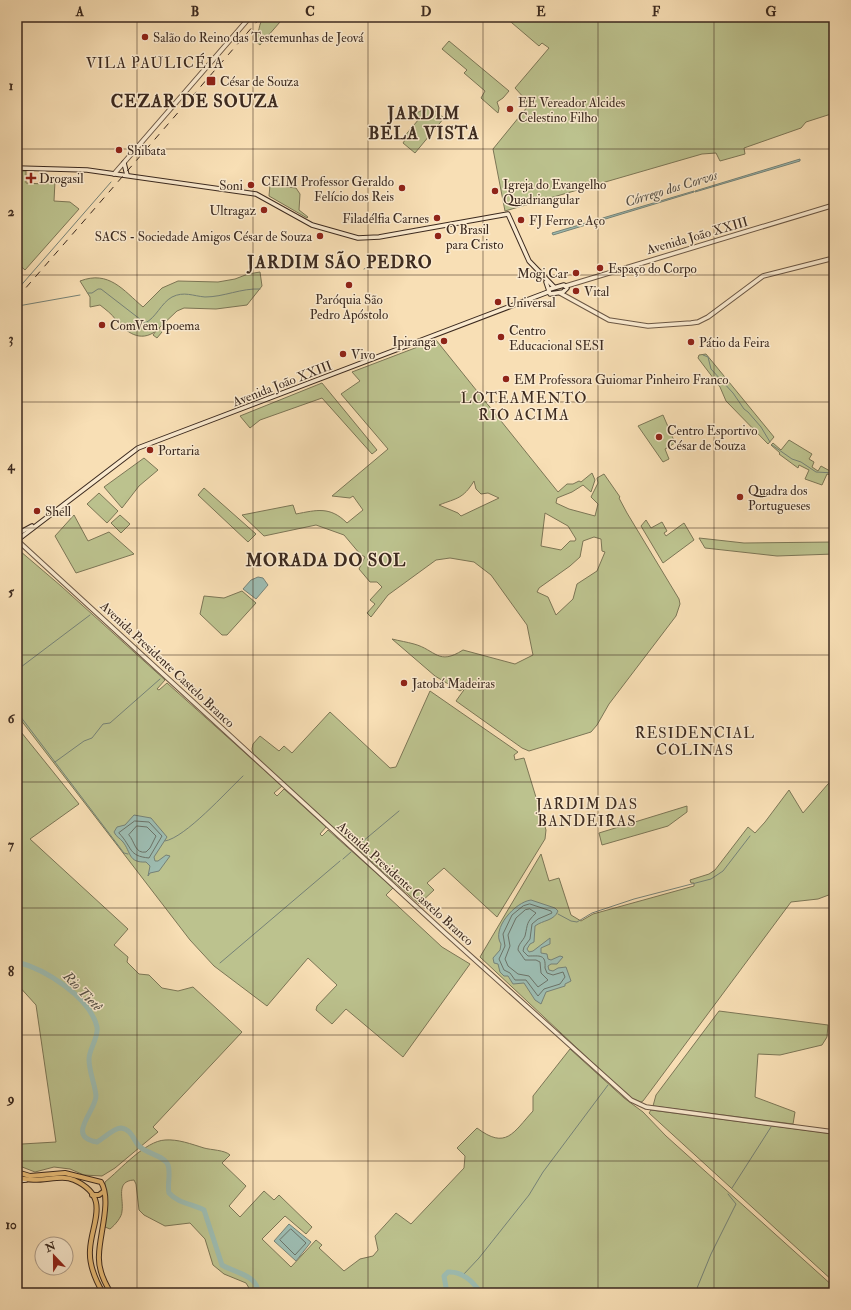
<svg xmlns="http://www.w3.org/2000/svg" width="851" height="1310" viewBox="0 0 851 1310" font-family="'IM FELL Double Pica',serif">
  <style>
    .green { fill: #bcc28e; stroke: #7c7656; fill-rule: evenodd }
    .water { fill: #9dbcb1; stroke: #768277 }
    .lines { fill: none; stroke-linecap: round; stroke-linejoin: round }
    .shore { stroke: #6c7368; stroke-width: 1 }
    .stream { stroke: #768277; stroke-width: 1 }
    .river { stroke: #9dbcb1; stroke-width: 5 }
    .tertiary-casing { stroke: #6b5744; stroke-width: 5.5 }
    .secondary-casing { stroke: #3c2a1f; stroke-width: 5.5 }
    .primary-casing { stroke: #3c2a1f; stroke-width: 6 }
    .tertiary { stroke: #faeacf; stroke-width: 3.5 }
    .secondary { stroke: #faeacf; stroke-width: 3.5 }
    .primary { stroke: #ecc07a; stroke-width: 4 }
    .rail { stroke: #3c2a1f; stroke-width: 1; stroke-dasharray: 7 7; stroke-linecap: butt }
    .grid { fill: none; stroke: #3c2a1f; stroke-width: 1; stroke-opacity: 0.55 }
    .poi-dot { fill: #8f2418; stroke: #faeacf; stroke-width: 1.5 }
    .labels { text-anchor: middle; stroke-width: 3; stroke-linejoin: round; paint-order: stroke }
    .poi-label { font-size: 13px; fill: #3c2a1f; stroke: #faeacf; text-anchor: start }
    .street-label { font-size: 13px; fill: #3c2a1f; stroke: #faeacf }
    .water-label { font-size: 14px; font-style: italic; fill: #544e44; stroke: #faeacf }
    .quarter-label { font-size: 15px; letter-spacing: 1px; fill: #3c2a1f; stroke: #faeacf }
    .district-label { font-size: 17px; font-weight: bold; letter-spacing: 1px; fill: #3c2a1f; stroke: #faeacf }
    .neatline { fill: none; stroke: #3c2a1f; stroke-width: 1.5 }
    .grid-label { font-size: 13px; text-anchor: middle; font-weight: bold; fill: #3c2a1f }
  </style>
  <rect width="100%" height="100%" fill="#f8dfb5"/>
  <filter id="stains"><feTurbulence type="fractalNoise" baseFrequency=".005" numOctaves="4"/><feColorMatrix values="0 0 0 0 .2 0 0 0 0 .09 0 0 0 0 .02 0 0 0 .5 -.17"/></filter>
  <radialGradient id="worn" r=".72"><stop offset=".6" stop-color="#630" stop-opacity="0"/><stop offset="1" stop-color="#630" stop-opacity=".3"/></radialGradient>
  <g class="green">
    <path d="M264 17H277L280 22 260 45 255 41C260 32 258 24 264 17Z"/>
    <polygon points="505,17 834,17 834,123 831,114 806,122 801,128 744,148 745,154 720,161 716,153 702,154 505,211 493,149 528,106 526,100 515,88 549,48 542,43 539,46"/>
    <polygon points="449,41 509,91 503,98 497,102 499,108 498,113 481,98 485,91 464,73 467,70 442,49"/>
    <polygon points="429,106 444,118 415,153 403,143 405,140 403,138 419,119 410,111 419,112"/>
    <polygon points="17,171 26,171 26,183 44,184 45,181 55,181 54,201 70,202 79,209 25,270 17,263"/>
    <polygon points="270,185 296,188 300,194 299,210 308,217 307,218 269,196"/>
    <path d="M260 272 262 286 247 305 216 309 184 308 177 311 159 328 162 332 157 338 153 335 156 331C140 343 126 332 116 320 112 314 105 309 100 305L90 307V297L80 281C109 270 123 290 143 307L162 288 178 281 218 282 235 279 248 274Z"/>
    <path d="M436 340 558 492 567 484H573L579 481 581 482 592 473 595 480 591 492 583 485 572 492 557 498 556 503 569 509 595 516 598 504 591 497 598 483 597 478 604 474 620 497 619 498 627 513 679 599 680 604 676 616 609 704 597 725 591 732 529 751 522 748 456 701 466 687 460 691 435 676 392 639C400 641 407 642 414 644 436 650 438 666 463 650L515 664 533 655 527 625 491 575 474 562 450 558 436 560 388 595 371 617 367 613 375 604 370 600 382 587 377 582H370L359 569 365 557 360 554 344 535 316 525 264 536 242 515 293 505 296 514C317 510 330 506 347 523L363 510 353 496 350 498 332 496 388 449 341 394 360 381 352 372ZM474 481 476 489 481 494 488 493 499 498 461 516 458 513 439 505C457 498 463 499 474 481ZM545 513 568 526 576 539 575 541H570L561 550 541 546ZM594 537 601 539 602 551 605 552 597 571 577 584 573 599 556 615 548 597 537 592 539 588 570 566 580 557 583 541Z"/>
    <polygon points="706,354 774,437 768,444 726,401 720,387 698,358 699,355"/>
    <polygon points="322,383 377,450 372,454 322,398 260,420 250,428 240,416"/>
    <polygon points="663,415 675,443 665,449 669,459 663,462 638,426"/>
    <polygon points="789,440 812,454 809,459 814,462 812,467 818,471 821,466 830,471 834,466 834,476 827,474 822,485 805,479 809,470 799,465 798,468 779,454 780,453 771,445 773,443 781,450"/>
    <polygon points="144,458 158,470 139,486 122,508 104,487"/>
    <polygon points="204,488 256,534 248,542 198,495"/>
    <polygon points="99,493 118,511 107,523 87,504"/>
    <polygon points="74,515 88,541 109,532 134,554 76,573 55,536"/>
    <polygon points="120,515 130,524 121,533 111,523"/>
    <polygon points="646,520 651,528 662,522 667,531 664,533 666,536 684,523 694,540 663,563 641,526"/>
    <polygon points="699,538 744,543 834,542 834,554 777,556 705,548"/>
    <polygon points="20,551 61,586 165,680 157,689 159,690 167,683 282,786 274,793 277,796 284,789 326,827 320,834 322,836 328,830 393,888 386,895 442,947 470,964 403,1057 346,1009 332,1024 316,1010 317,1006 337,985 308,958 267,1006 214,966 190,940 17,715 17,554"/>
    <polygon points="242,591 256,603 227,635 222,635 200,614 204,596 224,598"/>
    <polygon points="430,691 518,752 514,755 515,760 524,758 546,830 545,839 497,917 444,868 427,883 434,890 419,904 254,756 252,749 253,744 260,736 279,751 284,746 292,753 330,712 390,768 396,767"/>
    <polygon points="17,727 79,804 30,839 128,929 114,945 128,957 127,962 139,974 149,975 162,988 178,991 193,987 242,1032 153,1127 158,1132 115,1168 102,1176 84,1175 70,1169 54,1167 35,1172 17,1165 17,1152 22,1144 56,1142 36,1005 17,984"/>
    <polygon points="834,777 834,893 818,899 791,902 643,1101 641,1102 633,1099 609,1078 480,957 541,854 549,881 559,878 571,915 581,921 593,914 694,886 694,883 691,883 690,880 709,874 715,870 748,827 755,833 765,822 789,790 803,813"/>
    <polygon points="687,806 687,812 668,826 602,845 599,833"/>
    <polygon points="719,1011 828,1025 827,1037 822,1045 780,1055 758,1054 755,1097 795,1112 793,1124 653,1106 656,1095"/>
    <path d="M570 1049 624 1098 643 1112 666 1136 834 1287V1293H252L246 1283 224 1274 213 1265 205 1239 190 1223 165 1226 144 1215 139 1210 136 1184 134 1180C115 1181 124 1199 122 1211 122 1217 115 1225 110 1229L105 1227V1182C120 1170 145 1141 165 1140 178 1139 191 1144 204 1148 211 1150 225 1150 230 1155L222 1163 246 1186 229 1206 240 1217 264 1191 274 1200 279 1195 312 1227 306 1234 285 1216 262 1239 291 1267 316 1240 322 1245 319 1248 344 1271 360 1259 373 1256 378 1250 375 1236 396 1213 411 1224 464 1168 465 1156 457 1148 477 1128C506 1150 513 1133 533 1111V1096Z"/>
    <polygon points="651,1110 834,1134 834,1282 649,1113"/>
  </g>
  <g class="water">
    <polygon points="800,159 800,161 695,192 695,191"/>
    <polygon points="694,191 694,192 553,235 552,233"/>
    <polygon points="258,577 263,578 268,585 256,599 243,589 251,580"/>
    <path d="M134 815 151 818 167 837 154 857 155 861H158L166 855 170 856 159 871 150 873 148 876 150 866 146 862C128 863 131 852 123 842 120 838 116 837 114 832L117 827 125 825Z"/>
    <path d="M531 900 555 908 558 911C554 921 543 920 535 926L534 942 530 944 527 949 529 952 533 951 550 938V944L541 948V953L547 954 548 959 551 960 560 956 563 957 557 964H551L548 966 549 970 553 971 558 968 566 967 571 981 565 984V986L546 992 541 1004 535 1000 524 983 513 984 508 976H504L500 972 498 964 494 963 493 958 500 950 501 944C491 929 515 902 531 900Z"/>
    <polygon points="289,1224 311,1242 296,1261 274,1241"/>
  </g>
  <g class="lines">
    <g class="shore">
      <path d="M135 821 149 822 162 836 149 858C128 856 133 848 119 833Z"/>
      <path d="M137 826 147 827 156 836 150 848 146 852C135 854 135 842 129 835Z"/>
      <path d="M530 904 551 911 552 913 538 919 532 924 530 939 524 947 523 951 528 956C540 956 546 954 545 968L547 973 553 975 563 972 565 977 560 984 544 989 538 996 526 980H515L510 973 504 970 499 959 505 946 503 934 512 915 523 906Z"/>
      <path d="M530 909 536 913C526 923 528 923 525 936 523 941 518 944 518 950L525 960H536L540 962 541 973 548 980 538 987 529 976 518 974 508 966 505 959 510 946 508 935 516 918 525 910Z"/>
      <polygon points="291,1229 306,1243 295,1255 280,1240"/>
    </g>
    <g class="stream">
      <polyline points="364,269 366,268"/>
      <polyline points="17,290 111,182"/>
      <path d="M88 293H92L98 289H101L145 323C156 318 161 303 172 297 184 291 193 296 205 297 224 297 241 288 260 289"/>
      <polyline points="18,306 80,295"/>
      <polyline points="703,355 708,357 711,369 733,393 744,409 748,412 761,427 770,442"/>
      <polyline points="772,445 792,459 801,462 816,472 834,473"/>
      <polyline points="17,508 20,510"/>
      <polyline points="17,670 90,615"/>
      <polyline points="17,712 124,853 128,854"/>
      <polyline points="55,762 84,741 92,738 103,724 110,723 160,679"/>
      <path d="M165 841C185 838 227 791 243 776"/>
      <polyline points="356,847 399,811"/>
      <polyline points="343,859 351,852"/>
      <polyline points="558,914 571,921 577,922 592,913 634,899 711,879 723,871 750,836"/>
      <polyline points="220,963 340,861"/>
      <polyline points="732,1188 771,1127"/>
      <polyline points="463,1275 479,1258 529,1195 543,1172 608,1085"/>
      <polyline points="695,1293 711,1254 736,1204 728,1194"/>
    </g>
    <g class="river">
      <path d="M17 962C45 969 90 997 97 1027 99 1037 89 1049 89 1059 89 1072 95 1084 96 1096 96 1111 65 1137 97 1142 104 1138 114 1128 121 1128 132 1129 134 1142 140 1147 148 1154 165 1156 168 1165 171 1173 167 1185 169 1193 178 1203 192 1204 204 1210L222 1265C235 1273 258 1275 258 1293"/>
      <polyline points="383,1293 391,1290 403,1293"/>
      <path d="M447 1293 444 1276 448 1272C463 1271 473 1282 481 1293"/>
    </g>
    <g class="tertiary-casing">
      <g id="tertiary">
        <polyline points="114,174 250,17"/>
        <polyline points="566,286 834,205"/>
        <polyline points="560,293 609,320 648,326 691,323 698,322 708,317 763,276 834,258"/>
        <polyline points="17,540 444,932 631,1100 646,1107 834,1132"/>
      </g>
    </g>
    <g class="secondary-casing">
      <g id="secondary">
        <polyline points="124,163 127,175"/>
        <polyline points="17,168 87,170 256,194 312,225 358,238 379,237 508,214 529,261 554,287"/>
        <polyline points="546,282 550,294 563,292 567,288 564,285 550,289"/>
        <polyline points="19,533 32,526"/>
        <polyline points="20,538 138,448 548,292"/>
        <polyline points="17,1181 26,1180"/>
      </g>
    </g>
    <g class="primary-casing">
      <g id="primary">
        <path d="M17 1172 30 1176 65 1173 101 1182C112 1200 99 1236 99 1255 98 1268 104 1282 111 1293"/>
        <path d="M17 1177C38 1185 59 1173 74 1180 112 1197 91 1223 90 1250 89 1264 96 1281 103 1293"/>
        <polyline points="92,1195 99,1195 103,1192"/>
      </g>
    </g>
    <use href="#tertiary" class="tertiary"/>
    <use href="#secondary" class="secondary"/>
    <use href="#primary" class="primary"/>
    <polyline class="rail" points="17,298 261,17"/>
  </g>
  <path class="grid" d="M137 17V1293M253 17V1293M368 17V1293M483 17V1293M598 17V1293M714 17V1293M17 149H834M17 275H834M17 402H834M17 528H834M17 655H834M17 782H834M17 908H834M17 1035H834M17 1161H834"/>
  <g class="poi-dot">
    <circle cx="145" cy="37" r="4"/>
    <rect x="206" y="76" width="10" height="10" rx="2"/>
    <circle cx="510" cy="109" r="4"/>
    <circle cx="119" cy="150" r="4"/>
    <path d="M29 172h4v4h4v4h-4v4h-4v-4h-4v-4h4z"/>
    <circle cx="251" cy="185" r="4"/>
    <circle cx="402" cy="188" r="4"/>
    <circle cx="495" cy="191" r="4"/>
    <circle cx="264" cy="210" r="4"/>
    <circle cx="437" cy="218" r="4"/>
    <circle cx="521" cy="220" r="4"/>
    <circle cx="320" cy="236" r="4"/>
    <circle cx="438" cy="236" r="4"/>
    <circle cx="600" cy="268" r="4"/>
    <circle cx="576" cy="273" r="4"/>
    <circle cx="349" cy="285" r="4"/>
    <circle cx="576" cy="291" r="4"/>
    <circle cx="498" cy="302" r="4"/>
    <circle cx="102" cy="325" r="4"/>
    <circle cx="501" cy="337" r="4"/>
    <circle cx="444" cy="341" r="4"/>
    <circle cx="691" cy="342" r="4"/>
    <circle cx="343" cy="354" r="4"/>
    <circle cx="506" cy="379" r="4"/>
    <circle cx="659" cy="437" r="4"/>
    <circle cx="150" cy="450" r="4"/>
    <circle cx="740" cy="497" r="4"/>
    <circle cx="37" cy="511" r="4"/>
    <circle cx="404" cy="683" r="4"/>
  </g>
  <g class="labels">
    <g class="poi-label">
      <text x="153" y="42">Salão do Reino das Testemunhas de Jeová</text>
      <text x="220" y="86">César de Souza</text>
      <text x="518" y="107">EE Vereador Alcides<tspan x="518" dy="15">Celestino Filho</tspan></text>
      <text x="127" y="155">Shibata</text>
      <text x="39" y="183">Drogasil</text>
      <text x="394" y="186" text-anchor="end">CEIM Professor Geraldo<tspan x="394" dy="15">Felício dos Reis</tspan></text>
      <text x="503" y="189">Igreja do Evangelho<tspan x="503" dy="15">Quadriangular</tspan></text>
      <text x="243" y="190" text-anchor="end">Soni</text>
      <text x="256" y="215" text-anchor="end">Ultragaz</text>
      <text x="429" y="223" text-anchor="end">Filadélfia Carnes</text>
      <text x="529" y="225">FJ Ferro e Aço</text>
      <text x="446" y="234">O Brasil<tspan x="446" dy="15">para Cristo</tspan></text>
      <text x="312" y="241" text-anchor="end">SACS - Sociedade Amigos César de Souza</text>
      <text x="608" y="273">Espaço do Corpo</text>
      <text x="568" y="278" text-anchor="end">Mogi Car</text>
      <text x="584" y="296">Vital</text>
      <text x="349" y="304" text-anchor="middle">Paróquia São<tspan x="349" dy="15">Pedro Apóstolo</tspan></text>
      <text x="506" y="307">Universal</text>
      <text x="110" y="330">ComVem Ipoema</text>
      <text x="509" y="335">Centro<tspan x="509" dy="15">Educacional SESI</tspan></text>
      <text x="436" y="346" text-anchor="end">Ipiranga</text>
      <text x="699" y="347">Pátio da Feira</text>
      <text x="351" y="359">Vivo</text>
      <text x="514" y="384">EM Professora Guiomar Pinheiro Franco</text>
      <text x="667" y="435">Centro Esportivo<tspan x="667" dy="15">César de Souza</tspan></text>
      <text x="158" y="455">Portaria</text>
      <text x="748" y="495">Quadra dos<tspan x="748" dy="15">Portugueses</tspan></text>
      <text x="45" y="516">Shell</text>
      <text x="412" y="688">Jatobá Madeiras</text>
    </g>
    <g class="street-label">
      <text transform="translate(697 235) rotate(-16)" y="5">Avenida João XXIII</text>
      <text transform="translate(282 383) rotate(-21)" y="5">Avenida João XXIII</text>
      <text transform="translate(168 664) rotate(43)" y="5">Avenida Presidente Castelo Branco</text>
      <text transform="translate(406 883) rotate(42)" y="5">Avenida Presidente Castelo Branco</text>
    </g>
    <g class="water-label">
      <text transform="translate(671 188) rotate(-17)" y="5">Córrego dos Corvos</text>
      <text transform="translate(83 991) rotate(46)" y="5">Rio Tietê</text>
    </g>
    <g class="quarter-label">
      <text x="155" y="68">VILA PAULICÉIA</text>
      <text x="524" y="403">LOTEAMENTO<tspan x="524" dy="17">RIO ACIMA</tspan></text>
      <text x="695" y="738">RESIDENCIAL<tspan x="695" dy="17">COLINAS</tspan></text>
      <text x="587" y="809">JARDIM DAS<tspan x="587" dy="17">BANDEIRAS</tspan></text>
    </g>
    <g class="district-label">
      <text x="195" y="107">CEZAR DE SOUZA</text>
      <text x="424" y="119">JARDIM<tspan x="424" dy="20">BELA VISTA</tspan></text>
      <text x="340" y="268">JARDIM SÃO PEDRO</text>
      <text x="326" y="566">MORADA DO SOL</text>
    </g>
  </g>
  <rect width="851" height="1310" fill="none" stroke="#f8dfb5" stroke-width="44"/>
  <g transform="translate(54 1256) rotate(338)"><circle r="19" fill="#faeacf" stroke="#ae9d89"/>
  <path d="M0-3L7 15L0 10L-7 15Z" fill="#8f2418"/>
  <text y="-6" font-size="11" font-weight="bold" text-anchor="middle" fill="#3c2a1f">N</text>
  </g>
  <rect x="22" y="22" width="807" height="1266" class="neatline"/>
  <g class="grid-label">
    <text x="80" y="16">A</text>
    <text x="195" y="16">B</text>
    <text x="310" y="16">C</text>
    <text x="426" y="16">D</text>
    <text x="541" y="16">E</text>
    <text x="656" y="16">F</text>
    <text x="771" y="16">G</text>
    <text x="11" y="90">1</text>
    <text x="11" y="216">2</text>
    <text x="11" y="343">3</text>
    <text x="11" y="470">4</text>
    <text x="11" y="596">5</text>
    <text x="11" y="723">6</text>
    <text x="11" y="849">7</text>
    <text x="11" y="976">8</text>
    <text x="11" y="1103">9</text>
    <text x="11" y="1229">10</text>
  </g>
  <rect width="100%" height="100%" filter="url(#stains)"/>
  <rect width="100%" height="100%" fill="url(#worn)"/>
</svg>
